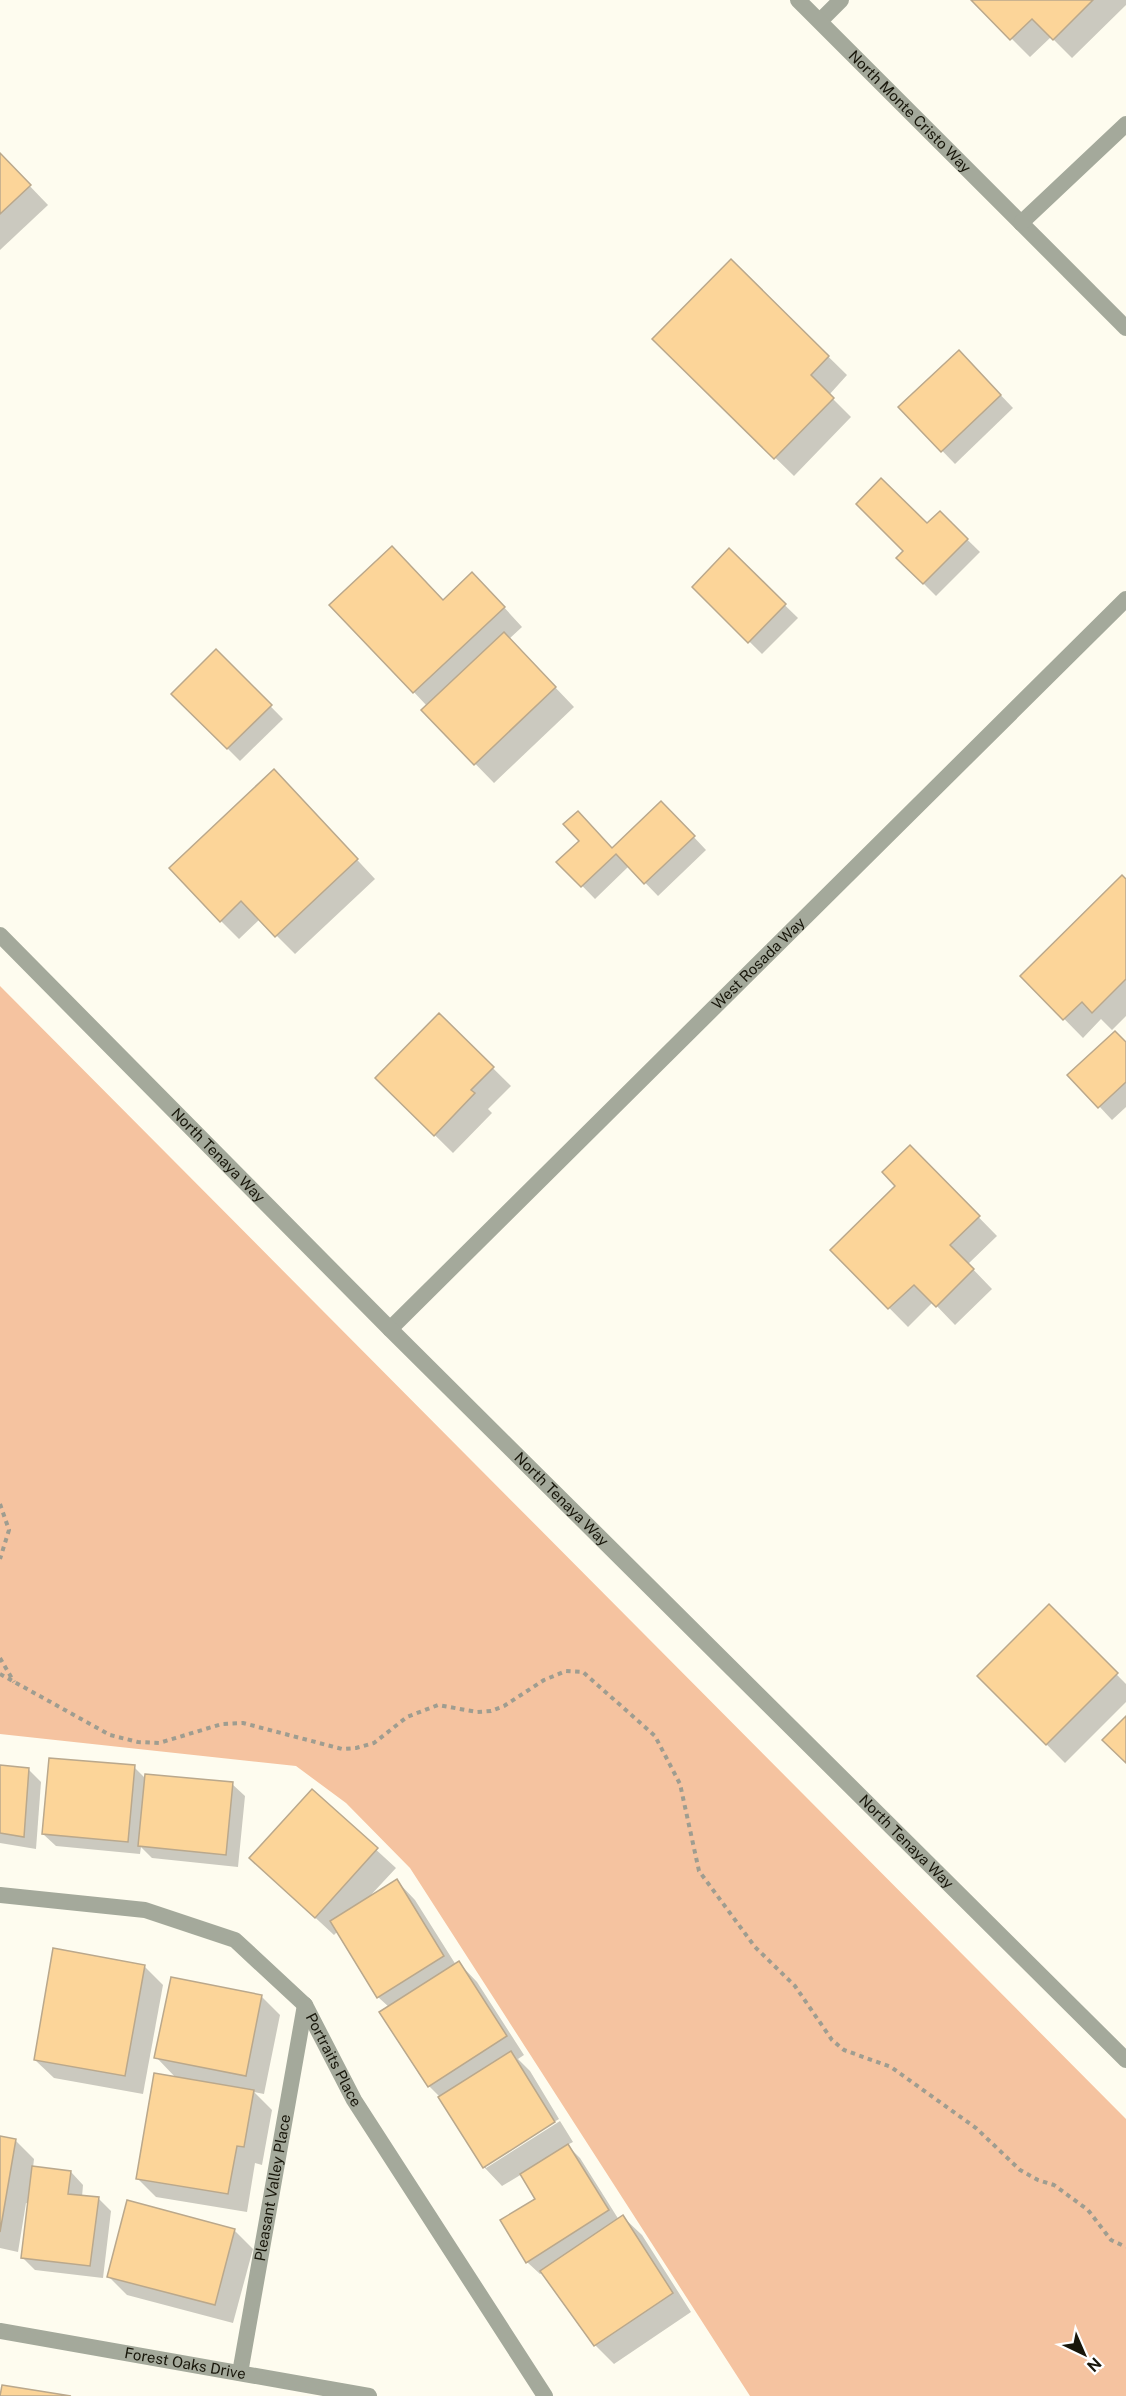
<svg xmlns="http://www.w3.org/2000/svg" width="1126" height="2396" viewBox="0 0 1126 2396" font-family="'Public Sans',sans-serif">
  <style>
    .green { fill: #f5c3a0 }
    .shadow { fill: #0003 }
    .building { fill: #fcd599; stroke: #baa88c; stroke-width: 1.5 }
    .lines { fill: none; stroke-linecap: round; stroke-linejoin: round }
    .path { stroke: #9f9d90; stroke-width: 4; stroke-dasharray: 4.5 4.5; stroke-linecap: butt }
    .service { stroke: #a4a99b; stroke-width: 16 }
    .minor { stroke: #a4a99b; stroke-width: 16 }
    .tertiary { stroke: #a4a99b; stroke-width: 16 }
    .labels { text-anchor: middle; stroke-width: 4.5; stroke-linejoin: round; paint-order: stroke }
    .street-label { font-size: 15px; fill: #18160a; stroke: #fff }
  </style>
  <rect width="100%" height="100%" fill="#fefcef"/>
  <polygon class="green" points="0,986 1126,2119 1126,2396 750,2396 410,1868 346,1803 296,1766 0,1734"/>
  <g class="shadow">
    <polygon points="973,0 1126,0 1126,5 1072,58 1051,37 1030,57"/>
    <polygon points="0,155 48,205 0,250"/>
    <polygon points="731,261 847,375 829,395 851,417 794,476 654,339"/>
    <polygon points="972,365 1013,408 955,464 900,407"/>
    <polygon points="940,513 980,552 936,596 898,558"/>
    <polygon points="729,551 798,618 762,654 694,587"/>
    <polygon points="491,593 522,627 509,639 574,707 494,783 423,710 427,706 332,605 444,602"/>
    <polygon points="216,651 283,719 240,761 173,694"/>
    <polygon points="292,790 375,879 295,954 260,919 239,939 221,921"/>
    <polygon points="674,816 706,850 658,896 629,866 595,899 559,862 612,850"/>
    <polygon points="1126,881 1126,1016 1112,1030 1101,1019 1083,1038 1022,976"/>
    <polygon points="439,1015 511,1086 488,1109 492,1113 453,1153 377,1078"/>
    <polygon points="1126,1044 1126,1107 1112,1120 1070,1075"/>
    <polygon points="910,1147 997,1236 968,1264 992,1289 955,1325 933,1302 908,1327 832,1250 897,1186"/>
    <polygon points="1049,1606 1126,1684 1126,1702 1065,1763 979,1676"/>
    <polygon points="0,1767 29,1770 41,1782 36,1849 0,1843"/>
    <polygon points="134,1767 146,1779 232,1784 245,1796 238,1867 152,1858 141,1847 140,1854 56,1846 43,1834"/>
    <polygon points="312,1791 396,1868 369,1897 397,1881 415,1900 456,1965 459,1963 477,1982 524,2055 518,2059 530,2071 559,2119 486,2164 486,2168 560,2121 573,2142 567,2145 580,2158 619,2220 623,2217 642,2235 691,2312 614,2364 595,2345 542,2273 540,2274 527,2262 537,2199 522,2174 502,2186 484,2167 440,2097 429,2086 389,2007 378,1997 338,1931 334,1935 251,1858"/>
    <polygon points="144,1966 163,1985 143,2094 54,2078 35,2060"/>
    <polygon points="261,1996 280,2015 264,2094 254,2092 272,2110 262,2165 255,2163 247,2212 156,2197 137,2178 177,2079 156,2057"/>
    <polygon points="0,2137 15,2140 34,2159 33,2168 71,2172 83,2185 82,2197 98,2198 111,2211 103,2278 35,2270 22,2257 29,2204 26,2203 18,2252 0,2248"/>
    <polygon points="234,2230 253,2249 233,2323 127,2295 108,2276"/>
  </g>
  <g class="building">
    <polygon points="971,0 1093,0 1053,40 1032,19 1010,40"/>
    <polygon points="0,153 31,185 0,214"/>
    <polygon points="731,259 829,356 811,375 834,398 774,459 652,339"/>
    <polygon points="959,350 1001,395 941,452 898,407"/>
    <polygon points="881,478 927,523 940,511 968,539 923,584 896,558 903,551 856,504"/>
    <polygon points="392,546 443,600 472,572 505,607 413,693 329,605"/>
    <polygon points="729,548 786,604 748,643 692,587"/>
    <polygon points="504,632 556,687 474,765 421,710"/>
    <polygon points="216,649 272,705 227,749 171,694"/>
    <polygon points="274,769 358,859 275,937 241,901 220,922 169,868"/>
    <polygon points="661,801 695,836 644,884 616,854 581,887 556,862 579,841 563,824 578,811 612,848"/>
    <polygon points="1122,875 1126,879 1126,979 1092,1013 1082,1002 1063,1020 1020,976"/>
    <polygon points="439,1013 494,1067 471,1090 475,1093 434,1136 375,1078"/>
    <polygon points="1115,1031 1126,1042 1126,1082 1098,1108 1067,1075"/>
    <polygon points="910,1145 980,1216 950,1245 974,1269 936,1307 914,1285 888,1309 830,1250 895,1186 882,1172"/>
    <polygon points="1049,1604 1118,1673 1046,1745 977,1676"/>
    <polygon points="1126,1716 1126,1763 1102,1740"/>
    <polygon points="49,1758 135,1765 128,1842 42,1834"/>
    <polygon points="0,1765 29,1768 24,1837 0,1833"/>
    <polygon points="145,1774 233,1782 226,1855 138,1846"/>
    <polygon points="312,1789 378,1848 315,1918 249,1858"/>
    <polygon points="397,1879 444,1956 377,1998 330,1921"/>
    <polygon points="53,1948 145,1965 125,2076 34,2060"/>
    <polygon points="459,1961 507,2036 428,2087 379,2012"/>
    <polygon points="171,1977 262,1995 246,2076 154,2058"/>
    <polygon points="511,2051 555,2122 483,2168 438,2097"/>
    <polygon points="154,2073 254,2090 244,2147 237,2146 228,2194 136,2179"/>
    <polygon points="0,2136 16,2139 0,2232"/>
    <polygon points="568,2144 609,2210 526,2263 500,2220 535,2199 520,2174"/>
    <polygon points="32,2166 71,2171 68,2194 99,2197 90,2266 21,2258"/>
    <polygon points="127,2200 235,2229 215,2305 107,2277"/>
    <polygon points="623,2215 673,2293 594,2346 540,2271"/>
    <polygon points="2,2385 71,2396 0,2396"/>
  </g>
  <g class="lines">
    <g class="path">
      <polyline points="0,1504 9,1530 0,1559"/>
      <polyline points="0,1658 14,1682"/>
      <polyline points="0,1674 110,1735 138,1742 159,1743 222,1724 243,1723 342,1749 356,1748 374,1743 407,1717 438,1705 477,1712 491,1711 504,1706 544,1680 566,1671 583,1672 655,1736 680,1784 699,1871 755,1947 795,1986 832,2040 844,2050 891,2067 976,2128 1020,2170 1038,2180 1054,2185 1088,2210 1111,2240 1126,2247"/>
    </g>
    <polyline class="service" points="820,21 841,0"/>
    <g class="minor">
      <path id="s1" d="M798 0 1126 328"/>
      <polyline points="1021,223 1126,124"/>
      <path id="s2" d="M390 1329 1126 599"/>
      <path id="s3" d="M0 1895 145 1910 235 1940 305 2005 354 2100 545 2396"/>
      <path id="s4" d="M0 2331 369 2396"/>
      <path id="s5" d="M240 2373 305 2005"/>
    </g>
    <path class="tertiary" id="s6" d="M0 935 390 1329 1126 2060"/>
  </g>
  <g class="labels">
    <g class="street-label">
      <text dy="5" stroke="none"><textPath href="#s1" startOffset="158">North Monte Cristo Way</textPath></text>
      <text dy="5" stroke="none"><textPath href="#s2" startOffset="519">West Rosada Way</textPath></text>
      <text dy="5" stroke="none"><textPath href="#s6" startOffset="310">North Tenaya Way</textPath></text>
      <text dy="5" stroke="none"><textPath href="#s6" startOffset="796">North Tenaya Way</textPath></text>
      <text dy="5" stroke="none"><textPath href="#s6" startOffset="1282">North Tenaya Way</textPath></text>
      <text dy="5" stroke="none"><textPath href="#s3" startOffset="398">Portraits Place</textPath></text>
      <text dy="5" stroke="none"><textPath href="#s5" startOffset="188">Pleasant Valley Place</textPath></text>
      <text dy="5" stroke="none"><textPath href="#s4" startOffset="188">Forest Oaks Drive</textPath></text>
    </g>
  </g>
  <g transform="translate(1084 2354) rotate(136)" stroke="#ffffff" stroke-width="4.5" paint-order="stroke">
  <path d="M0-4.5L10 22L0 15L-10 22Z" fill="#18160a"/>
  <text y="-9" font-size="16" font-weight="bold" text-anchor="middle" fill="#18160a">N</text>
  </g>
</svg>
